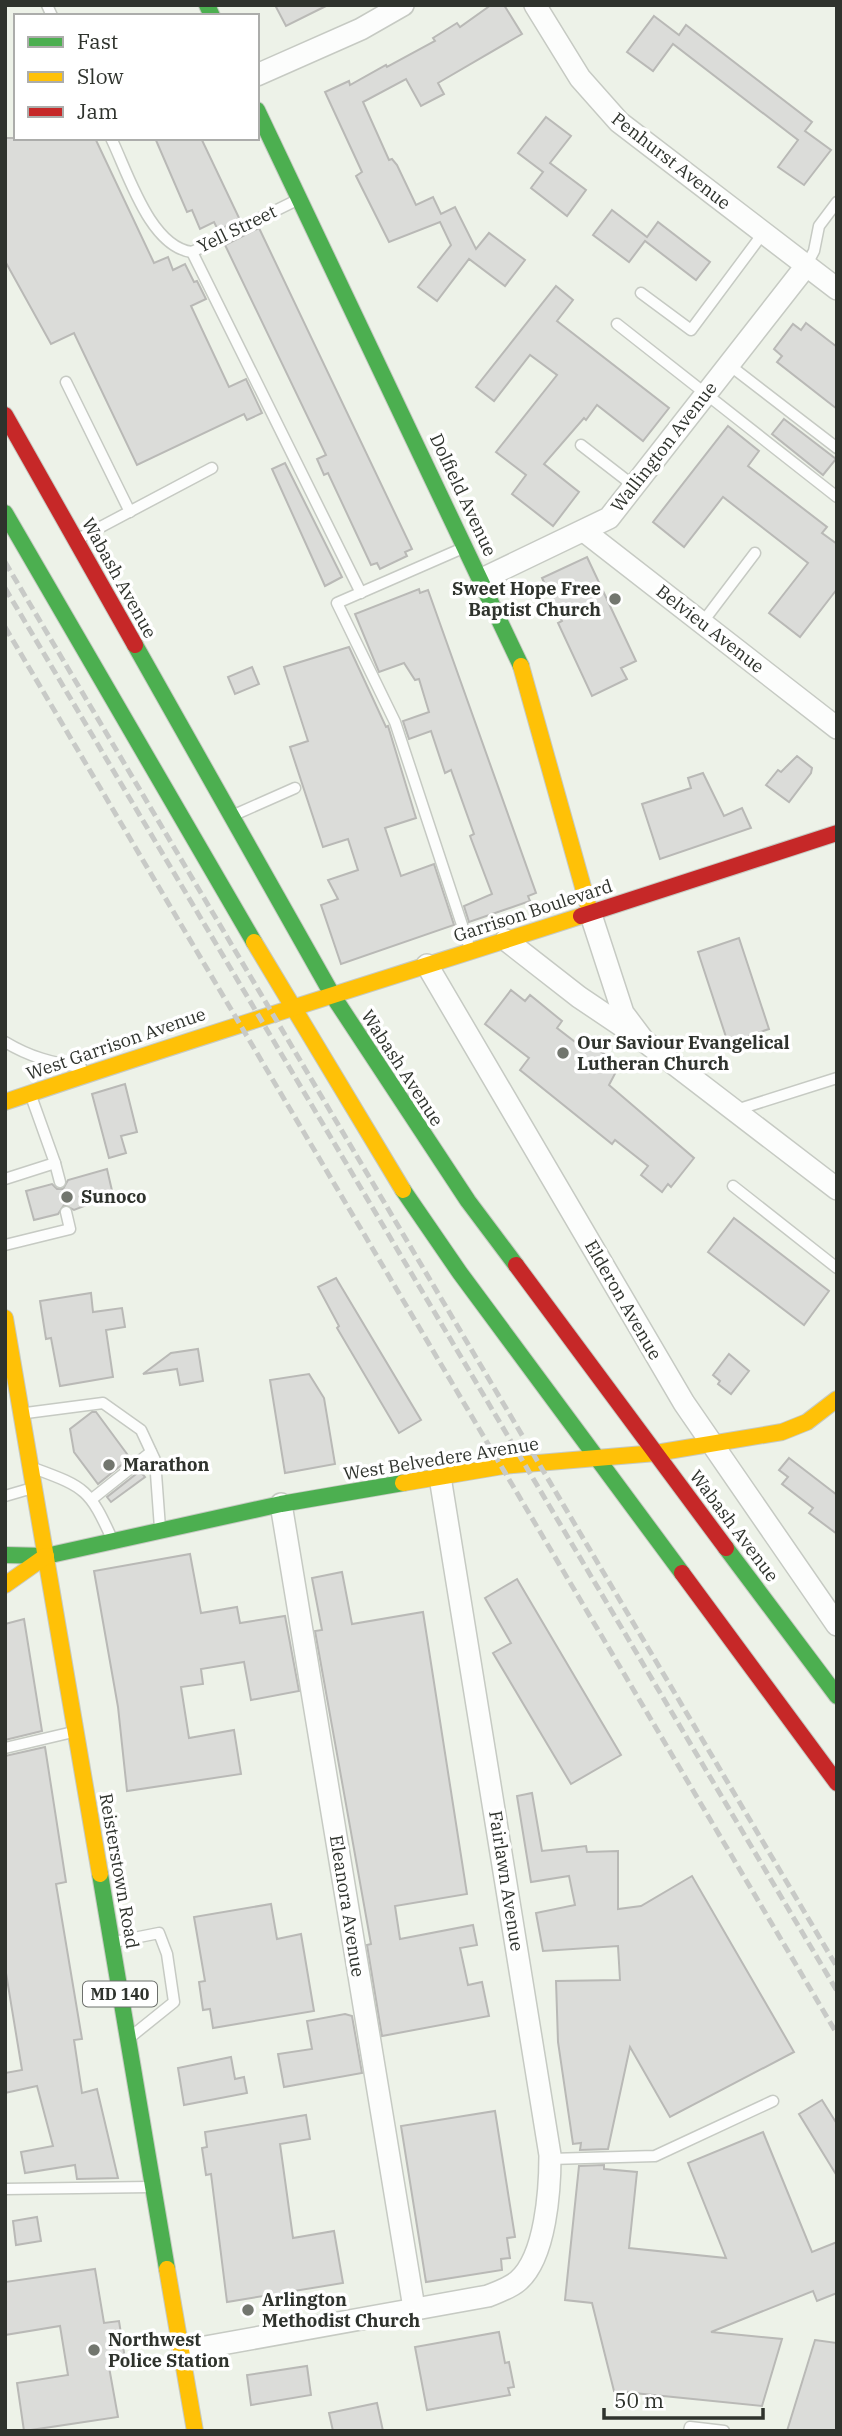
<svg xmlns="http://www.w3.org/2000/svg" width="842" height="2436" viewBox="0 0 842 2436" font-family="'IBM Plex Serif',serif">
  <style>
    .building { fill: #dbdcd9; stroke: #b9b9b6; stroke-width: 2 }
    .lines { fill: none; stroke-linecap: round; stroke-linejoin: round }
    .lane-casing { stroke: #c6cac3; stroke-width: 13 }
    .street-casing { stroke: #c6cac3; stroke-width: 24 }
    .fast-casing { stroke: #c6cac3; stroke-width: 18 }
    .slow-casing { stroke: #c6cac3; stroke-width: 18 }
    .jam-casing { stroke: #c6cac3; stroke-width: 18 }
    .lane { stroke: #fcfdfc; stroke-width: 10 }
    .street { stroke: #fcfdfc; stroke-width: 21 }
    .fast { stroke: #4caf50; stroke-width: 16 }
    .slow { stroke: #ffc107; stroke-width: 16 }
    .jam { stroke: #c62828; stroke-width: 16 }
    .rail { stroke: #c8cac7; stroke-width: 5; stroke-dasharray: 10 5; stroke-linecap: butt }
    .poi-dot { fill: #72766e; stroke: #fff; stroke-width: 2.5 }
    .labels { text-anchor: middle; stroke-width: 7; stroke-linejoin: round; paint-order: stroke }
    .shield { fill: #fff; stroke: #6d706c; stroke-width: 2 }
    .shield-label { font-size: 16px; font-weight: bold; fill: #2f332d }
    .street-label { font-size: 18px; fill: #2f332d; stroke: #fff }
    .poi-label { font-size: 18px; font-weight: bold; fill: #2f332d; stroke: #fff; text-anchor: start }
  </style>
  <rect width="100%" height="100%" fill="#edf2e8"/>
  <g class="building">
    <polygon points="275,5 328,5 286,26"/>
    <polygon points="491,5 504,5 522,34 438,83 444,94 421,106 406,79 363,102 389,160 392,159 397,165 416,205 433,197 441,214 455,207 476,249 489,233 525,260 505,286 469,259 437,301 418,287 451,245 440,222 389,242 356,176 362,172 325,92 349,81 350,85 386,65 387,67 435,41 433,38 457,23 460,27"/>
    <polygon points="654,16 679,35 686,25 812,122 805,131 831,150 804,185 778,167 798,140 673,44 653,71 627,52"/>
    <polygon points="546,117 571,136 550,163 586,190 567,216 531,188 543,172 518,153"/>
    <polygon points="5,138 95,138 154,263 168,257 173,270 185,264 194,282 197,281 206,299 191,306 229,387 246,379 262,413 247,420 244,414 137,465 74,333 51,344 5,261"/>
    <polygon points="155,138 201,138 240,220 218,230 214,222 200,229 192,210 187,212"/>
    <polygon points="612,210 647,237 658,222 710,262 696,280 645,241 629,262 593,235"/>
    <polygon points="259,228 412,549 405,552 407,556 380,569 377,563 371,565 328,473 324,475 317,459 326,455 225,245"/>
    <polygon points="556,286 573,300 557,321 669,408 643,441 597,405 586,420 584,418 544,464 579,492 553,526 512,494 526,475 496,452 557,375 530,355 494,401 476,387"/>
    <polygon points="806,323 837,347 837,409 777,362 782,356 774,349 793,324 801,330"/>
    <polygon points="784,419 836,459 823,475 772,434"/>
    <polygon points="728,426 759,451 748,466 827,527 822,533 837,544 837,589 800,637 769,613 808,563 723,497 684,547 653,522"/>
    <polygon points="285,463 342,577 325,586 272,469"/>
    <polygon points="587,557 636,661 621,668 627,679 592,696 558,623 562,621 542,578"/>
    <polygon points="419,589 420,593 428,590 536,893 528,896 530,901 469,922 464,906 492,894 470,836 474,834 451,770 445,773 431,731 409,739 403,721 429,712 419,679 415,680 404,663 379,672 355,614"/>
    <polygon points="349,647 386,727 388,726 416,818 385,828 401,876 434,864 454,925 341,964 321,905 338,899 328,880 358,870 348,839 323,847 290,747 308,741 284,667"/>
    <polygon points="252,667 259,684 235,694 228,677"/>
    <polygon points="797,756 812,768 811,773 789,802 766,785 778,770 781,772"/>
    <polygon points="703,773 724,816 742,808 751,828 660,859 642,804 691,788 688,778"/>
    <polygon points="739,938 769,1029 728,1043 698,952"/>
    <polygon points="511,990 525,1001 530,995 562,1021 557,1028 583,1048 588,1041 619,1066 609,1085 694,1158 671,1187 668,1184 662,1192 641,1175 648,1166 615,1140 612,1144 520,1070 529,1058 485,1024"/>
    <polygon points="125,1084 137,1132 121,1136 126,1153 109,1158 92,1094"/>
    <polygon points="107,1169 113,1195 74,1210 64,1205 58,1214 34,1220 26,1191 52,1184 57,1189 63,1189 68,1180"/>
    <polygon points="734,1218 829,1291 804,1325 708,1252"/>
    <polygon points="336,1278 421,1420 399,1433 337,1328 339,1326 318,1287"/>
    <polygon points="91,1293 93,1312 122,1308 125,1327 106,1330 113,1377 60,1386 51,1338 46,1339 40,1301"/>
    <polygon points="198,1349 203,1381 180,1385 177,1369 143,1374 171,1353"/>
    <polygon points="729,1354 749,1371 731,1394 718,1384 720,1381 713,1375"/>
    <polygon points="309,1374 324,1398 335,1464 285,1473 270,1380"/>
    <polygon points="92,1412 96,1412 130,1458 98,1484 74,1452 70,1429"/>
    <polygon points="789,1458 837,1495 837,1534 809,1513 813,1508 782,1484 788,1477 779,1470"/>
    <polygon points="140,1471 145,1477 111,1502 107,1497"/>
    <polygon points="190,1554 201,1613 237,1607 240,1623 285,1616 299,1691 251,1700 244,1662 201,1669 203,1684 181,1687 189,1738 234,1730 241,1774 127,1791 118,1707 94,1571"/>
    <polygon points="342,1572 352,1624 423,1612 467,1894 395,1906 400,1939 473,1925 477,1945 460,1948 468,1985 482,1982 489,2016 382,2036 367,1945 371,1944 315,1631 322,1630 312,1578"/>
    <polygon points="517,1579 621,1755 571,1784 493,1653 511,1643 485,1598"/>
    <polygon points="24,1619 42,1731 5,1740 5,1624"/>
    <polygon points="45,1747 66,1882 56,1884 82,2039 74,2040 82,2093 97,2089 118,2178 77,2179 75,2165 25,2173 21,2152 53,2146 37,2086 5,2093 5,2073 22,2070 5,1967 5,1756"/>
    <polygon points="532,1793 542,1851 586,1846 587,1852 618,1851 618,1909 641,1906 692,1876 794,2052 670,2117 630,2047 608,2149 580,2150 581,2143 573,2144 558,2042 556,1981 620,1980 618,1946 543,1951 536,1913 575,1905 569,1876 531,1882 517,1796"/>
    <polygon points="271,1904 277,1939 301,1934 314,2011 213,2028 210,2009 203,2010 199,1982 205,1981 194,1917"/>
    <polygon points="345,2014 352,2016 362,2073 284,2087 278,2054 312,2049 307,2021"/>
    <polygon points="231,2057 235,2079 244,2077 247,2093 184,2105 178,2068"/>
    <polygon points="822,2100 837,2124 837,2176 799,2114"/>
    <polygon points="495,2111 515,2237 507,2238 510,2258 501,2259 502,2270 426,2282 401,2126"/>
    <polygon points="306,2115 310,2139 280,2144 293,2238 334,2231 343,2283 227,2302 211,2174 206,2175 202,2148 207,2147 205,2132"/>
    <polygon points="763,2132 812,2252 837,2242 837,2293 817,2301 813,2291 711,2332 782,2339 762,2406 614,2391 592,2303 565,2300 579,2166 604,2165 604,2169 637,2172 629,2248 726,2258 688,2163"/>
    <polygon points="37,2217 41,2241 16,2245 13,2221"/>
    <polygon points="95,2269 104,2323 119,2321 126,2365 109,2367 118,2417 24,2431 17,2383 68,2375 60,2326 5,2335 5,2282"/>
    <polygon points="499,2332 505,2363 509,2362 514,2387 508,2388 510,2395 427,2410 415,2347"/>
    <polygon points="815,2340 837,2343 837,2431 787,2431"/>
    <polygon points="307,2366 311,2395 251,2405 247,2375"/>
    <polygon points="377,2403 383,2431 333,2431 329,2413"/>
  </g>
  <g class="lines">
    <g class="lane-casing">
      <g id="lane">
        <polyline points="47,5 52,16"/>
        <path d="M111 138C128 173 150 247 192 252L297 200"/>
        <polyline points="192,252 361,593"/>
        <polyline points="806,266 814,251 819,226 837,202"/>
        <polyline points="641,293 691,330 764,232"/>
        <polyline points="617,324 837,497"/>
        <polyline points="728,364 837,448"/>
        <polyline points="66,382 130,512"/>
        <polyline points="581,445 634,486"/>
        <polyline points="78,539 212,468"/>
        <polyline points="463,548 337,603 395,722 470,949"/>
        <polyline points="702,623 755,553"/>
        <polyline points="234,815 295,788"/>
        <path d="M5 1042C30 1057 52 1063 81 1067"/>
        <polyline points="736,1110 837,1078"/>
        <polyline points="55,1163 60,1182"/>
        <polyline points="5,1179 55,1163 31,1096"/>
        <polyline points="733,1186 837,1268"/>
        <polyline points="5,1245 70,1229 66,1212"/>
        <polyline points="26,1413 103,1403 141,1430 155,1460 160,1528"/>
        <path d="M36 1469C85 1487 90 1490 112 1539"/>
        <polyline points="5,1496 29,1489"/>
        <polyline points="92,1499 151,1452"/>
        <polyline points="5,1748 73,1732"/>
        <polyline points="114,1942 159,1933 167,1954 174,2002 133,2035"/>
        <polyline points="550,2159 655,2156 773,2101"/>
        <polyline points="5,2189 150,2187"/>
        <polyline points="689,2431 690,2427 724,2431"/>
      </g>
    </g>
    <g class="street-casing">
      <g id="street">
        <polyline points="535,5 580,78 619,122 837,289"/>
        <polyline points="257,75 361,29 403,5"/>
        <polyline points="584,531 837,728"/>
        <polyline points="482,579 609,518 806,266"/>
        <polyline points="590,912 623,1013 644,1041 837,1189"/>
        <polyline points="506,940 579,997 631,1032"/>
        <polyline points="427,965 684,1403 837,1625"/>
        <polyline points="281,1504 414,2308"/>
        <path d="M183 2351 488 2296C498 2292 510 2288 518 2281 546 2257 550 2189 550 2155L440 1477"/>
      </g>
    </g>
    <g class="fast-casing">
      <g id="fast">
        <polyline points="207,5 212,16"/>
        <polyline points="257,110 521,666"/>
        <polyline points="5,513 254,942"/>
        <polyline points="135,645 333,996 468,1201 516,1265"/>
        <polyline points="403,1190 460,1273 682,1573"/>
        <polyline points="726,1548 837,1696"/>
        <polyline points="5,1555 46,1556 281,1504 403,1483"/>
        <polyline points="100,1874 167,2269"/>
      </g>
    </g>
    <g class="slow-casing">
      <g id="slow">
        <polyline points="521,666 590,912"/>
        <polyline points="254,942 403,1190"/>
        <path d="M5 1102C196 1037 389 978 581 916"/>
        <polyline points="5,1318 100,1874"/>
        <polyline points="403,1483 503,1466 656,1453 782,1432 807,1422 837,1399"/>
        <polyline points="5,1585 46,1556"/>
        <polyline points="167,2269 195,2431"/>
      </g>
    </g>
    <g class="jam-casing">
      <g id="jam">
        <polyline points="5,415 135,645"/>
        <polyline points="581,916 837,833"/>
        <polyline points="516,1265 726,1548"/>
        <polyline points="682,1573 837,1783"/>
      </g>
    </g>
    <use href="#lane" class="lane"/>
    <use href="#street" class="street"/>
    <use href="#fast" class="fast"/>
    <use href="#slow" class="slow"/>
    <use href="#jam" class="jam"/>
    <g class="rail">
      <polyline points="5,562 837,1967"/>
      <polyline points="5,588 837,1991"/>
      <polyline points="5,627 837,2034"/>
    </g>
  </g>
  <g class="poi-dot">
    <circle cx="615" cy="599" r="7"/>
    <circle cx="563" cy="1053" r="7"/>
    <circle cx="67" cy="1197" r="7"/>
    <circle cx="109" cy="1465" r="7"/>
    <circle cx="248" cy="2310" r="7"/>
    <circle cx="94" cy="2350" r="7"/>
  </g>
  <g class="labels">
    <rect class="shield" x="83" y="1981.5" width="74" height="25" rx="5"/>
    <g class="shield-label">
      <text x="120" y="2000">MD 140</text>
    </g>
    <g class="street-label">
      <text transform="translate(671 161) rotate(38)" y="6">Penhurst Avenue</text>
      <text transform="translate(237 229) rotate(-26)" y="6">Yell Street</text>
      <text transform="translate(664 447) rotate(-52)" y="6">Wallington Avenue</text>
      <text transform="translate(463 495) rotate(65)" y="6">Dolfield Avenue</text>
      <text transform="translate(119 578) rotate(61)" y="6">Wabash Avenue</text>
      <text transform="translate(710 629) rotate(38)" y="6">Belvieu Avenue</text>
      <text transform="translate(533 911) rotate(-18)" y="6">Garrison Boulevard</text>
      <text transform="translate(116 1044) rotate(-19)" y="6">West Garrison Avenue</text>
      <text transform="translate(402 1068) rotate(57)" y="6">Wabash Avenue</text>
      <text transform="translate(623 1300) rotate(60)" y="6">Elderon Avenue</text>
      <text transform="translate(441 1459) rotate(-9)" y="6">West Belvedere Avenue</text>
      <text transform="translate(734 1526) rotate(53)" y="6">Wabash Avenue</text>
      <text transform="translate(119 1871) rotate(80)" y="6">Reisterstown Road</text>
      <text transform="translate(506 1881) rotate(81)" y="6">Fairlawn Avenue</text>
      <text transform="translate(347 1906) rotate(81)" y="6">Eleanora Avenue</text>
    </g>
    <g class="poi-label">
      <text x="601" y="595" text-anchor="end">Sweet Hope Free<tspan x="601" dy="21">Baptist Church</tspan></text>
      <text x="577" y="1049">Our Saviour Evangelical<tspan x="577" dy="21">Lutheran Church</tspan></text>
      <text x="81" y="1203">Sunoco</text>
      <text x="123" y="1471">Marathon</text>
      <text x="262" y="2306">Arlington<tspan x="262" dy="21">Methodist Church</tspan></text>
      <text x="108" y="2346">Northwest<tspan x="108" dy="21">Police Station</tspan></text>
    </g>
  </g>
  <rect width="842" height="2436" fill="none" stroke="#2f332d" stroke-width="14"/>
  <rect x="14" y="14" width="245" height="126" fill="#ffffff" stroke="#acadab" stroke-width="2"/>
  <rect x="28" y="37" width="35" height="10" fill="#4caf50" stroke="#acadab" stroke-width="2"/>
  <text x="77" y="49" font-size="21" fill="#2f332d">Fast</text>
  <rect x="28" y="72" width="35" height="10" fill="#ffc107" stroke="#acadab" stroke-width="2"/>
  <text x="77" y="84" font-size="21" fill="#2f332d">Slow</text>
  <rect x="28" y="107" width="35" height="10" fill="#c62828" stroke="#acadab" stroke-width="2"/>
  <text x="77" y="119" font-size="21" fill="#2f332d">Jam</text>
  <path d="M604 2408v10h159v-10" fill="none" stroke="#2f332d" stroke-width="3.5"/>
  <text x="614" y="2408" font-size="21" fill="#2f332d" stroke="#ffffff" stroke-width="5" paint-order="stroke">50 m</text>
</svg>
